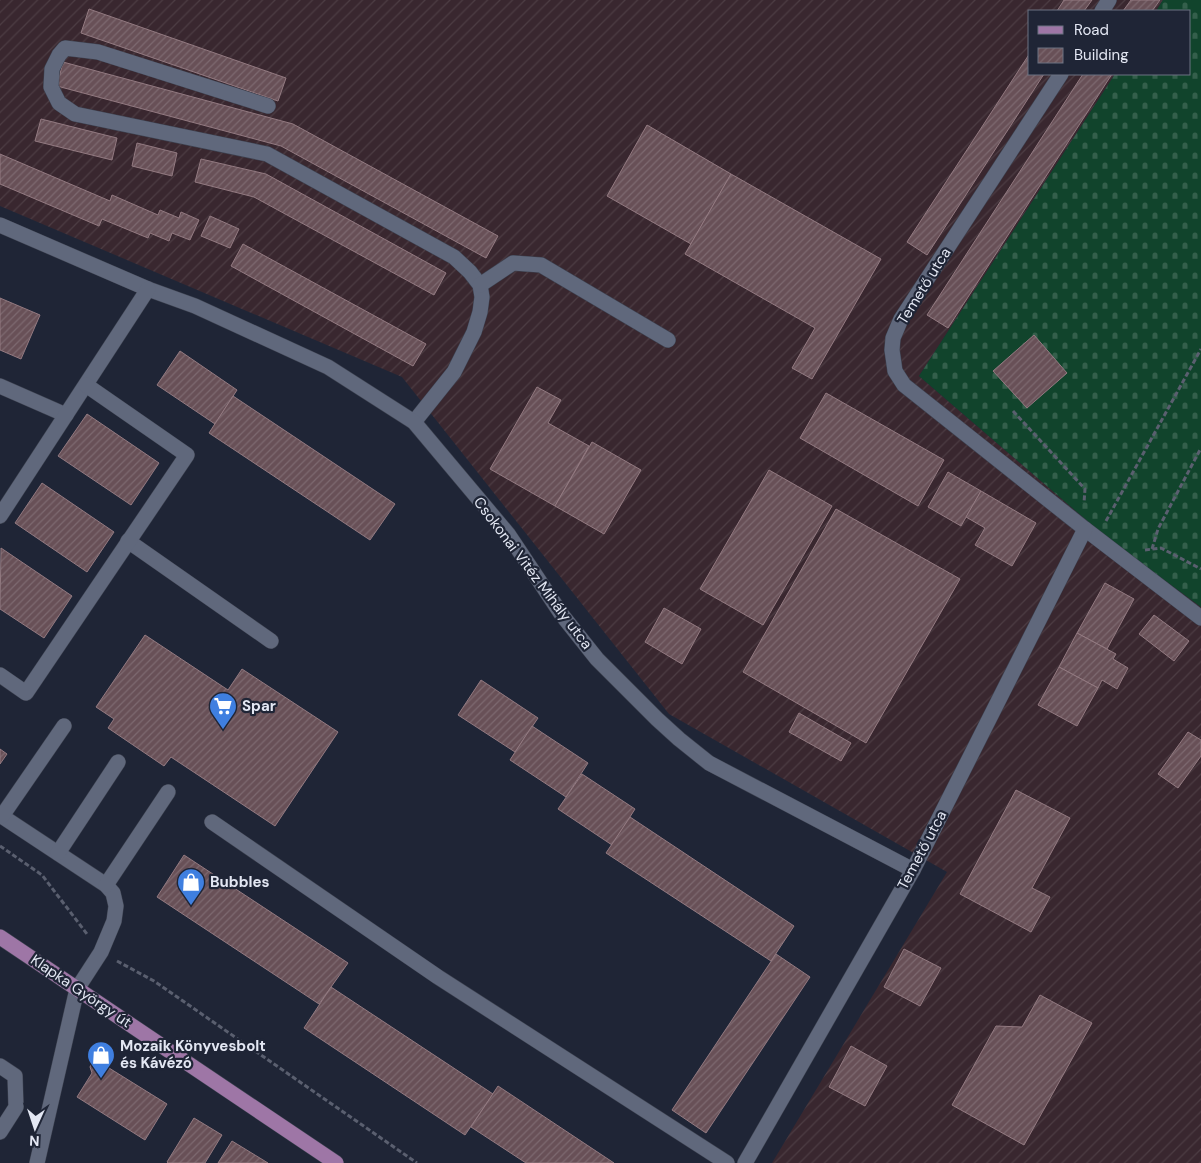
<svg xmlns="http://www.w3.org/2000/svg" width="1201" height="1163" viewBox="0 0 1201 1163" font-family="'DM Sans',sans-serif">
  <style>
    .industrial { fill: url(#industrial-furrows) }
    .cemetery { fill: url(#cemetery-stones) }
    .building { fill: url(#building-hatch); stroke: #937a81 }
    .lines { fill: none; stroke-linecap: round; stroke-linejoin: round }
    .minor-casing { stroke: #3d4250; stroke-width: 16 }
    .major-casing { stroke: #3d4250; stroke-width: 16 }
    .path { stroke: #5a5f6f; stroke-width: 3; stroke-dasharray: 5 2.5; stroke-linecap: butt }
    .minor { stroke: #60687c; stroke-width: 15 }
    .major { stroke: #9e76a6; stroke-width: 15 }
    .labels { text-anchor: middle; stroke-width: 4.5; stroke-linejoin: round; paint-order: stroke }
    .street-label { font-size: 15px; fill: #e3e7f3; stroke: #1f2536 }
    .poi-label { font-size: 15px; font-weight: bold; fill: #e3e7f3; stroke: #1f2536; text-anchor: start }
  </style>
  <defs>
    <pattern id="industrial-furrows" width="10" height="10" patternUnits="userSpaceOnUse" patternTransform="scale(1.25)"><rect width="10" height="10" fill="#39272f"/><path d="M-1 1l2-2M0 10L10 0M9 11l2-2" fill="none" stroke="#4c3c43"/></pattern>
    <pattern id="cemetery-stones" width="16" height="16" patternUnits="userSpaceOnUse" patternTransform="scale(1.25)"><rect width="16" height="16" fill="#11442c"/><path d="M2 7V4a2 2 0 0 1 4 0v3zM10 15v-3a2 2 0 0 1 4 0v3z" fill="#345f4b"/></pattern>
    <pattern id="building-hatch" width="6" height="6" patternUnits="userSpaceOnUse" patternTransform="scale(1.25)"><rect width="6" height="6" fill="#685057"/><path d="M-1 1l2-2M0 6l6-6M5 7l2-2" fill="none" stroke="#7d6970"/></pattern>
  </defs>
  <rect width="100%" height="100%" fill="#1f2536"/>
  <polygon class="industrial" points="0,0 1163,0 1156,11 1030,11 1030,74 1115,74 919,376 1106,537 1201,607 1201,1163 772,1163 947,872 669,714 402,377 0,206"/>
  <polygon class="cemetery" points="1163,0 1201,0 1201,607 1106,537 919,376 1115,74 1190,74 1190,11 1156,11"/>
  <g class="building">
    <polygon points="1064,0 1092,0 1084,11 1057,11"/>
    <polygon points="1131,0 1160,0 1152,11 1123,11"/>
    <polygon points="89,9 286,78 278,101 81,33"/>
    <polygon points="1030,53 1030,74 1044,74 927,255 907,242"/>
    <polygon points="63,62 293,124 498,236 486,258 281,146 57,86"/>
    <polygon points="1083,74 1112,74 948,328 927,315"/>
    <polygon points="41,119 117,138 112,160 35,141"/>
    <polygon points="647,125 731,174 691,244 607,196"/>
    <polygon points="137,143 177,153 172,176 132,166"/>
    <polygon points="0,154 110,201 112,195 158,215 160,210 179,218 181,212 199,220 190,240 172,233 169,241 150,233 148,238 102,219 99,226 0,184"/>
    <polygon points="201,159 266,174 446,273 434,295 254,197 195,182"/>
    <polygon points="731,174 881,259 812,379 792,368 815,328 685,254"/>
    <polygon points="210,216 239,229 230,248 201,236"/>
    <polygon points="243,244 426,344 413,366 231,266"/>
    <polygon points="0,298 40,315 21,359 0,350"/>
    <polygon points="1034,335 1067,373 1027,408 993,371"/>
    <polygon points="180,351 237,390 215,424 157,385"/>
    <polygon points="537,387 561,400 548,423 589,446 555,506 490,469"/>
    <polygon points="826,393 944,460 918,506 800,438"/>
    <polygon points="233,396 395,504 370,540 209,433"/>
    <polygon points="87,414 159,463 131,505 58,456"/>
    <polygon points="592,442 641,470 604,534 555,506"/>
    <polygon points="769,470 832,506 763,625 700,589"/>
    <polygon points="948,472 981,491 961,526 928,507"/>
    <polygon points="42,483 114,532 87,572 15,523"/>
    <polygon points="981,491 1036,523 1012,566 975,545 985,528 966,517"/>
    <polygon points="836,509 960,579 866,743 743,672"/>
    <polygon points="1,548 72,596 44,638 0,609"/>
    <polygon points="1105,583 1134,599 1107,649 1077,633"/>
    <polygon points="664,608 701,629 682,664 645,642"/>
    <polygon points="1154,615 1189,641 1174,661 1139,634"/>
    <polygon points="1077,633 1116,654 1113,659 1128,668 1117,689 1102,680 1098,688 1059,667"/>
    <polygon points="145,635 228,690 242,669 338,732 275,826 171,757 164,766 108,728 114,719 96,707"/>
    <polygon points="1059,667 1098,688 1077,726 1038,705"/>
    <polygon points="481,680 538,718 515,752 458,715"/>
    <polygon points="799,713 851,743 841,761 789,732"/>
    <polygon points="532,726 588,763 566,797 510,760"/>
    <polygon points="1188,732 1201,740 1201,756 1178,788 1158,774"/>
    <polygon points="0,749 7,754 0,764"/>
    <polygon points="582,774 635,809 612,845 558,809"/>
    <polygon points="1016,790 1070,818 1032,888 1050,897 1031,932 960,894"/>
    <polygon points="630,817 794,926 771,961 606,853"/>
    <polygon points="184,855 348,963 319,1004 157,897"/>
    <polygon points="904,949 941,968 920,1006 884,987"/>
    <polygon points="776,954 810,977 706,1133 672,1110"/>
    <polygon points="331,987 493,1094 465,1135 304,1028"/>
    <polygon points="1040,995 1092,1023 1024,1145 952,1105 996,1026 1022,1027"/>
    <polygon points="851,1046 887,1066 865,1106 829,1087"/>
    <polygon points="99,1057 107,1061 109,1068 167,1104 145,1140 77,1097 92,1073 90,1067 93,1060"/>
    <polygon points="498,1086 614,1163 526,1163 471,1127"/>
    <polygon points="194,1118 222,1135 205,1163 168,1163 167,1162"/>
    <polygon points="232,1141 268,1163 218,1163"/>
  </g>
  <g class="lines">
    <g class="minor-casing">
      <g id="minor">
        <polyline points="1102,11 1109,0"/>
        <polyline points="268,106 98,52 65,48 59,55 52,69 51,87 59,103 75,114 267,154 454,257 470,272 480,285 482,297 480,312 474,332 454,372 414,422"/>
        <polyline points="0,225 148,289 195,306 328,367 414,422 508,534 562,615 597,659 657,719 679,739 709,763 913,870"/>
        <polyline points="480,285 513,263 541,265 668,340"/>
        <polyline points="0,386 66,415"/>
        <polyline points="0,516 148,289"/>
        <polyline points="1085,529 1201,618"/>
        <polyline points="128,541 271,641"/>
        <polyline points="0,675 26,693 187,455 86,385"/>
        <polyline points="0,815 106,885 113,893 116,906 114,921 101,952 77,989 37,1163"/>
        <polyline points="2,816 64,726"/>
        <polyline points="212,822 438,977 727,1163"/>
        <polyline points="58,853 118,762"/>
        <polyline points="106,885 168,792"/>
        <polyline points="0,1066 15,1076 16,1107 0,1132"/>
        <polyline points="745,1163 913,870 1085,529 904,385 895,371 892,350 893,338 901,319 1061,74"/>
      </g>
    </g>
    <g class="major-casing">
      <polyline id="major" points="0,937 336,1163"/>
    </g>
    <g class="path">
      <polyline points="1013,411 1085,489 1084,503"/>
      <polyline points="1106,521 1201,349"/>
      <polyline points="1152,549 1158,529 1201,448"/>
      <polyline points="1145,550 1161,548 1201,569"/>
      <polyline points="0,846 42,875 87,934"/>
      <polyline points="117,961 154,981 417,1163"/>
    </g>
    <use href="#minor" class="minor"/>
    <use href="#major" class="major"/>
  </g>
  <defs>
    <g id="supermarket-pin" transform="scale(1.4375)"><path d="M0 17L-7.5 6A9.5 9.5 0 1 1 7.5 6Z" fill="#3f7fe0" stroke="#1f2536"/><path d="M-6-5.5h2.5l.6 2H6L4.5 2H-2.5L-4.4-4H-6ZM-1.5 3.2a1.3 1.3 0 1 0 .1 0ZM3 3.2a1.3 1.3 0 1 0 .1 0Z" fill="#fff"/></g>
    <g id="shop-pin" transform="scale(1.4375)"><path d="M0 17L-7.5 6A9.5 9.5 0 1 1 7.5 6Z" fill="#3f7fe0" stroke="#1f2536"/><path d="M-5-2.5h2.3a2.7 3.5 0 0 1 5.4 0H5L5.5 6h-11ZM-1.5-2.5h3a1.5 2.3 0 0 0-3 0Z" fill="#fff"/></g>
  </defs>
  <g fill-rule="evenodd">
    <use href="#supermarket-pin" x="223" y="706"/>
    <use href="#shop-pin" x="191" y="882"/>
    <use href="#shop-pin" x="101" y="1055"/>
  </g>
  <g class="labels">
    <g class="street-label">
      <text transform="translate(924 286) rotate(-58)" y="5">Temető utca</text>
      <text transform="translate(533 573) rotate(53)" y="5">Csokonai Vitéz Mihály utca</text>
      <text transform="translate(922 850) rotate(-62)" y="5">Temető utca</text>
      <text transform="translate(81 991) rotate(34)" y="5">Klapka György út</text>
    </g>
    <g class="poi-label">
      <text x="242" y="711">Spar</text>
      <text x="210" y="887">Bubbles</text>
      <text x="120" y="1051">Mozaik Könyvesbolt<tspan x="120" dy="17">és Kávézó</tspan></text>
    </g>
  </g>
  <rect x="1028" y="10" width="162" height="65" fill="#1f2536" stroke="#6d7382"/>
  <rect x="1038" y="26" width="25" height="8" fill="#9e76a6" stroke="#6d7382"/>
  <text x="1074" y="35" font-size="15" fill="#e3e7f3">Road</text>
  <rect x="1038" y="48" width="25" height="15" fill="url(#building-hatch)" stroke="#6d7382"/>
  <text x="1074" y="60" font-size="15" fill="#e3e7f3">Building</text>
  <g transform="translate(35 1128) rotate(183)" stroke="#1f2536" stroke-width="4" paint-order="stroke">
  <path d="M0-4L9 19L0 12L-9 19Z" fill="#e3e7f3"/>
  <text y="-8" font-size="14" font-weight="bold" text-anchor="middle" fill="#e3e7f3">N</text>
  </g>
</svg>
